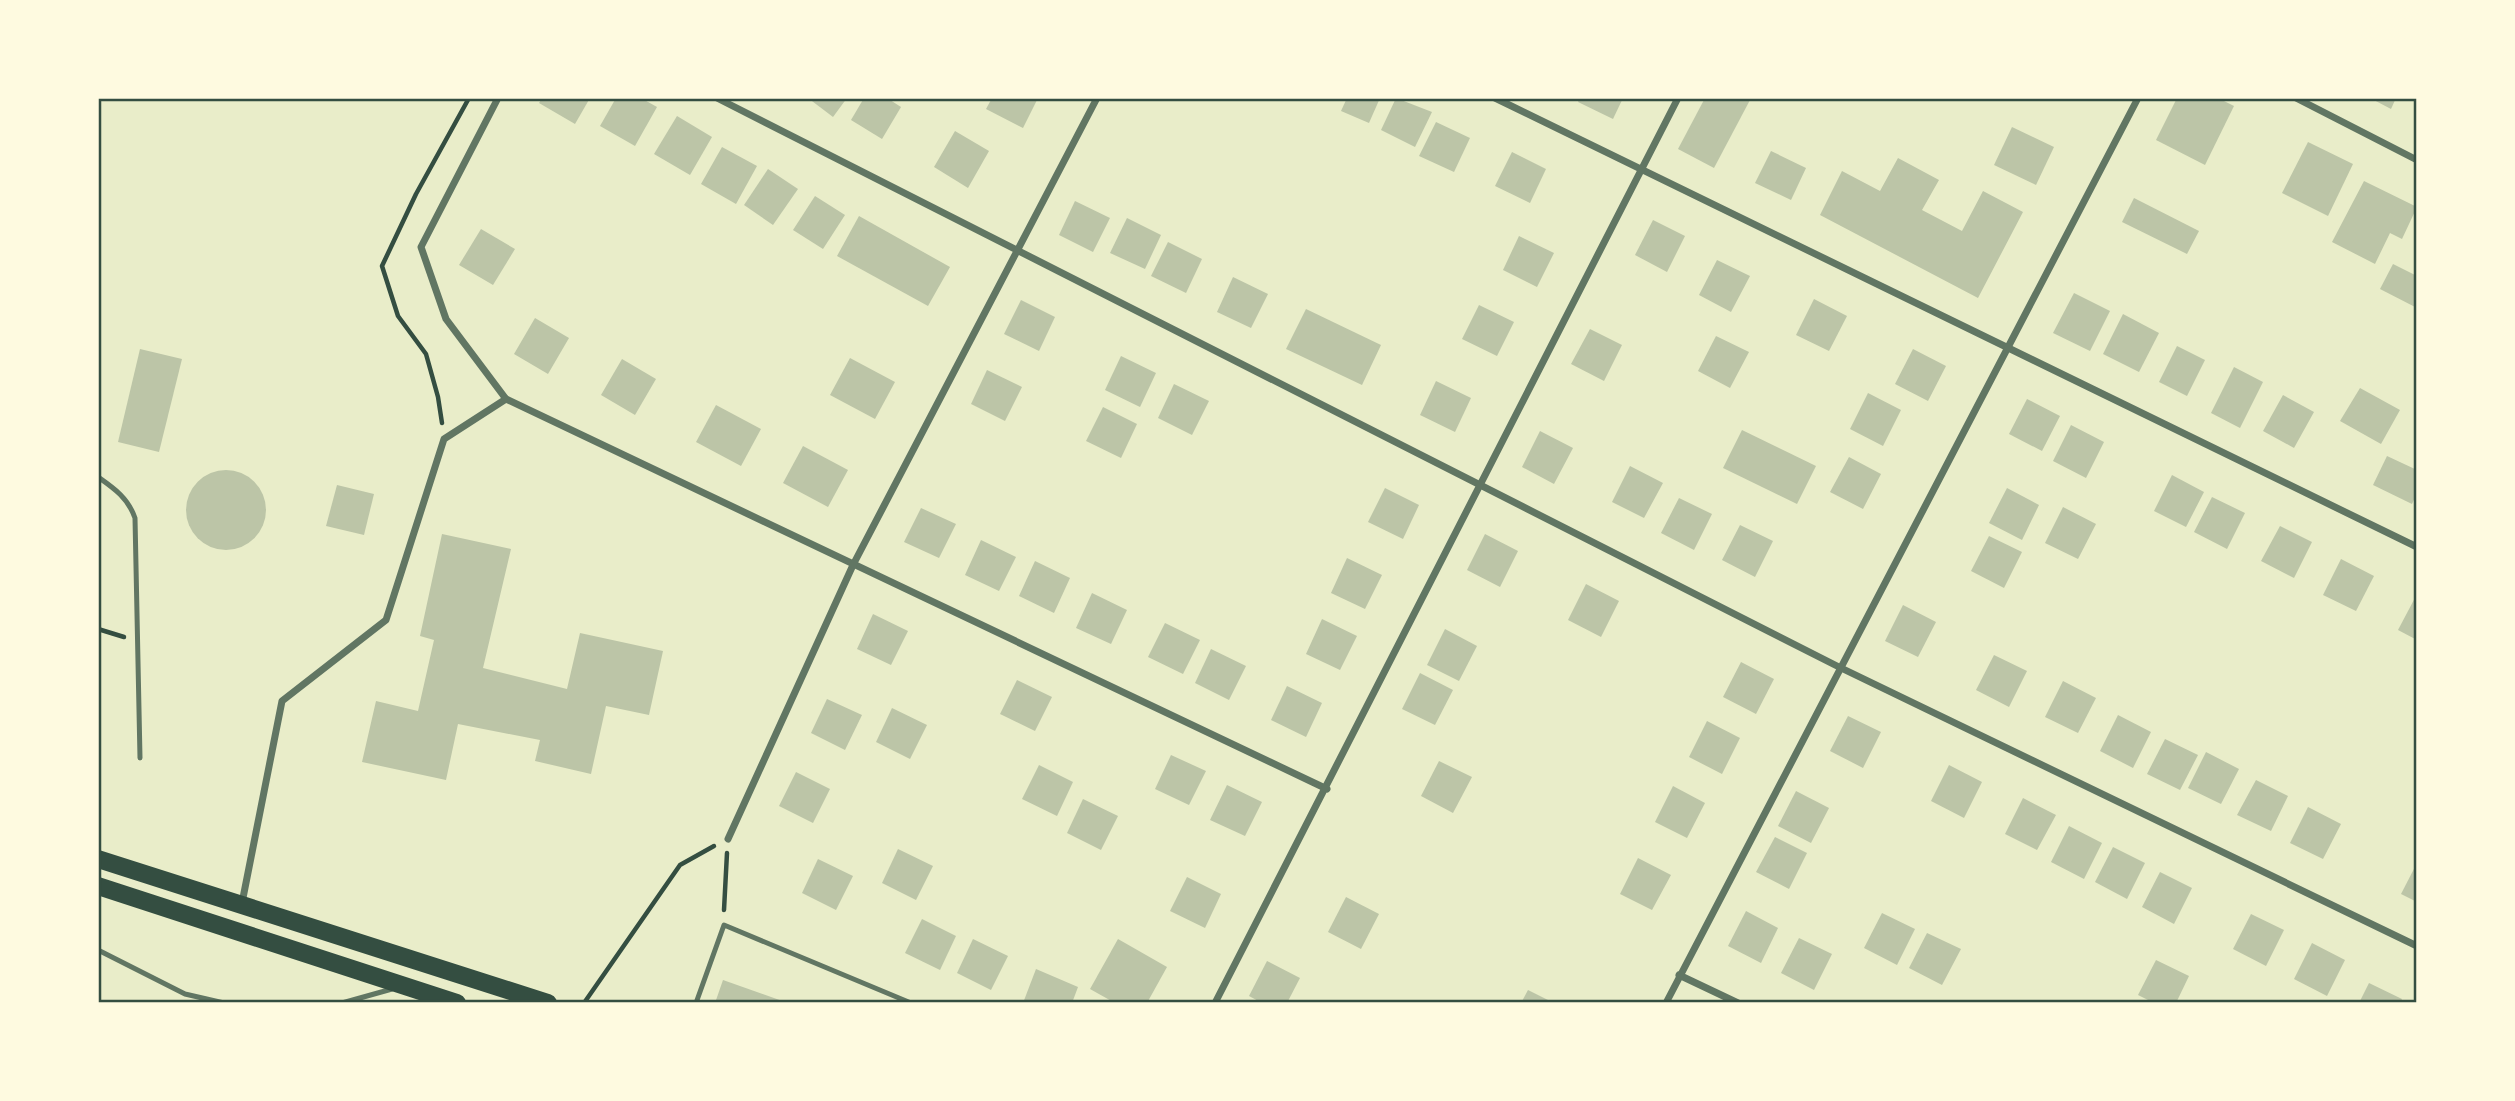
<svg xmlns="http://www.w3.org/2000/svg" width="2515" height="1101" viewBox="0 0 2515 1101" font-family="'DejaVu Sans',sans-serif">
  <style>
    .building { fill: #bcc5a7 }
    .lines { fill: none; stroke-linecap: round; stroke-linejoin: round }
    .path { stroke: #344e41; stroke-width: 4.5 }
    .service { stroke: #617663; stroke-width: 5 }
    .minor { stroke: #617663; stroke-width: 7 }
    .primary { stroke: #344e41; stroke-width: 18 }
    .neatline { fill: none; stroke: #344e41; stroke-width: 2.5 }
  </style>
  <rect width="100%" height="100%" fill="#e9edc9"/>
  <g class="building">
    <polygon points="542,98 590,98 575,124 539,103"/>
    <polygon points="616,98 641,98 657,107 635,146 600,126"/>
    <polygon points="808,98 847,98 833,117"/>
    <polygon points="864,98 887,98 901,107 882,139 851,120"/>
    <polygon points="992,98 1038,98 1023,128 986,109"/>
    <polygon points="1347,98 1380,98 1369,123 1341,111"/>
    <polygon points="1396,98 1432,112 1415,147 1381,130"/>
    <polygon points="1580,98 1623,98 1613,119 1578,102"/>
    <polygon points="1705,98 1750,100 1714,168 1678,149"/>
    <polygon points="2177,98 2218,98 2234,106 2205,165 2156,140"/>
    <polygon points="2370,98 2396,98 2391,109"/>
    <polygon points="677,116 712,137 690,175 654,154"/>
    <polygon points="1436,122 1470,138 1454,172 1419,156"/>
    <polygon points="2012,127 2054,147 2036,185 1994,165"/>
    <polygon points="955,131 989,151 968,188 934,167"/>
    <polygon points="2308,142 2353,164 2328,216 2282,193"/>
    <polygon points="722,147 757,166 736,204 701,184"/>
    <polygon points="1771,151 1806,168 1791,200 1755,183"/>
    <polygon points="1512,152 1546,169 1530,203 1495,186"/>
    <polygon points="1898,158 1939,180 1922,210 1962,231 1983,191 2023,212 1978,298 1820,215 1842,171 1880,191"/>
    <polygon points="768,169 798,189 773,225 744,205"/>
    <polygon points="2364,181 2417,207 2402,239 2390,233 2375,264 2332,242"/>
    <polygon points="815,196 845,215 823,249 793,230"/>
    <polygon points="2134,198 2199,231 2187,254 2122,222"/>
    <polygon points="1075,201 1110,218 1093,252 1059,235"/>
    <polygon points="859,216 950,267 928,306 837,256"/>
    <polygon points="1127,218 1161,235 1145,269 1110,253"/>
    <polygon points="1653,220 1685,236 1667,272 1635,255"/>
    <polygon points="481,229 515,249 493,285 459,265"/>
    <polygon points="1519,236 1554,253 1537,287 1503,270"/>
    <polygon points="1168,242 1202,259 1186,293 1151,276"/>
    <polygon points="1717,260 1750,276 1731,312 1699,295"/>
    <polygon points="2393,264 2417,276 2417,308 2380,289"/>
    <polygon points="1233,277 1268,294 1251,328 1217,312"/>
    <polygon points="2074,293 2110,311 2090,351 2053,333"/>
    <polygon points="1814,299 1847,316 1829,351 1796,335"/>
    <polygon points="1021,300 1055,317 1039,351 1004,334"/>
    <polygon points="1479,305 1514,322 1497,356 1462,339"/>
    <polygon points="1306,309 1381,345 1362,385 1286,349"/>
    <polygon points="2123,314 2159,333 2139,372 2103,354"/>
    <polygon points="535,318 569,338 548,374 514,354"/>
    <polygon points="1590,329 1622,345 1604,381 1571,364"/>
    <polygon points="1716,336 1749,352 1730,388 1698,371"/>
    <polygon points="2177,346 2205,360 2187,396 2159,382"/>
    <polygon points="140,349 182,359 159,452 118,442"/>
    <polygon points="1913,349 1946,366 1928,401 1895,384"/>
    <polygon points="1121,356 1156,373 1140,407 1105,390"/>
    <polygon points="850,358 895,382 875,419 830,395"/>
    <polygon points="622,359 656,379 635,415 601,395"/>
    <polygon points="2234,367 2263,382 2240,428 2211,413"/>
    <polygon points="987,370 1022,387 1005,421 971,404"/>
    <polygon points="1436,381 1471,398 1455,432 1420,415"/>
    <polygon points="1174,384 1209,401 1192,435 1158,418"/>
    <polygon points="2360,388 2400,410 2381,444 2340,421"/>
    <polygon points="1868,393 1901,410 1883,446 1850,429"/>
    <polygon points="2283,395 2314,412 2294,448 2263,431"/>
    <polygon points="2027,399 2060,416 2042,451 2009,434"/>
    <polygon points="716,405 761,429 741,466 696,442"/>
    <polygon points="1103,407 1137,424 1121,458 1086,441"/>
    <polygon points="2071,425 2104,442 2086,478 2053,461"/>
    <polygon points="1742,430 1816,466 1797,504 1723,468"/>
    <polygon points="1540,431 1573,448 1554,484 1522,467"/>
    <polygon points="803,446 848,470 828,507 783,483"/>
    <polygon points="2387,456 2417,470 2417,493 2412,504 2373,485"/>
    <polygon points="1849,457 1881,474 1863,509 1830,492"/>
    <polygon points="1630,466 1663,483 1644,518 1612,502"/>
    <circle cx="226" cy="510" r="40"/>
    <polygon points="2172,475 2204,492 2186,527 2154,511"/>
    <polygon points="337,485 374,494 364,535 326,526"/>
    <polygon points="1385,488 1419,505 1403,539 1368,522"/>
    <polygon points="2007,488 2039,505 2022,540 1989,523"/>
    <polygon points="2212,497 2245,513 2227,549 2194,532"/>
    <polygon points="1679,498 1712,514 1694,550 1661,533"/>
    <polygon points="2063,507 2096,524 2078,559 2045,543"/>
    <polygon points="921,508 956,524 939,558 904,542"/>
    <polygon points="1740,525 1773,541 1755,577 1722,560"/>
    <polygon points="2280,526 2312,542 2294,578 2261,561"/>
    <polygon points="442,534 511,549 483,668 567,689 580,633 663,651 649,715 606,706 591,774 535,761 540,740 458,724 446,780 362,762 376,701 418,711 434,640 420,636"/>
    <polygon points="1485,534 1518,551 1500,587 1467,570"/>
    <polygon points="1989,536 2022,552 2004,588 1971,571"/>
    <polygon points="981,540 1016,557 999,591 965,575"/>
    <polygon points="1347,558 1382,575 1365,609 1331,593"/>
    <polygon points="2341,559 2374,576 2356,611 2323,595"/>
    <polygon points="1035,561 1070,578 1054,613 1019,596"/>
    <polygon points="1586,584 1619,601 1601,637 1568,620"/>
    <polygon points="1092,593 1127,610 1111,644 1076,628"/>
    <polygon points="2417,594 2417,640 2398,630"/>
    <polygon points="1903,605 1936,622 1918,657 1885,641"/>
    <polygon points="873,614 908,631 891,665 857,649"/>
    <polygon points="1322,619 1357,636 1340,670 1306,654"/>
    <polygon points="1165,623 1200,640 1183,674 1148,657"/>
    <polygon points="1445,629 1477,646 1459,681 1427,665"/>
    <polygon points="1211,649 1246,666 1229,700 1195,683"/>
    <polygon points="1994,655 2027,671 2009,707 1976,690"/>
    <polygon points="1741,662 1774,679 1756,714 1723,697"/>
    <polygon points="1420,673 1453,690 1435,725 1402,709"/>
    <polygon points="1017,680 1052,697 1035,731 1000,714"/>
    <polygon points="2063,681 2096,698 2078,733 2045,717"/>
    <polygon points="1287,686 1322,703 1306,737 1271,720"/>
    <polygon points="827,699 862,715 845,750 811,733"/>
    <polygon points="892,708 927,725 910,759 876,742"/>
    <polygon points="2118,715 2151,732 2133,768 2100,751"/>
    <polygon points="1848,716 1881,732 1863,768 1830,751"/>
    <polygon points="1707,721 1740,738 1722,774 1689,757"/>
    <polygon points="2165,739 2198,755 2180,790 2147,774"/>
    <polygon points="2206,752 2239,769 2221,804 2188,788"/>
    <polygon points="1171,755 1206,771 1189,805 1155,789"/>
    <polygon points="1439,761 1472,777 1453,813 1421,796"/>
    <polygon points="1039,765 1073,782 1057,816 1022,799"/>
    <polygon points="1949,765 1982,782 1964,818 1931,801"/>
    <polygon points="796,772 830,789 813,823 779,806"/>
    <polygon points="2256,780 2288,796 2271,831 2237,815"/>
    <polygon points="1227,785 1262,802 1245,836 1210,820"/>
    <polygon points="1673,786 1705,803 1687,838 1655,822"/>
    <polygon points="1796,791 1829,808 1811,843 1778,826"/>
    <polygon points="2023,798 2056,815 2037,850 2005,834"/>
    <polygon points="1083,799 1118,816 1101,850 1067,833"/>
    <polygon points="2308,807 2341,824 2323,859 2290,843"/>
    <polygon points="2069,826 2102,843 2084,879 2051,862"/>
    <polygon points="1775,837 1807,853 1789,889 1756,872"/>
    <polygon points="2113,847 2145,863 2127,899 2095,882"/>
    <polygon points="898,849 933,866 916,900 882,883"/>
    <polygon points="1638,858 1671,875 1652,910 1620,894"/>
    <polygon points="818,859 853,876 836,910 802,893"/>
    <polygon points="2417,863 2417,902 2401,894"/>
    <polygon points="2160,872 2192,888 2174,924 2142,907"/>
    <polygon points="1187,877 1221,894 1205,928 1170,911"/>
    <polygon points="1346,897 1379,914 1361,949 1328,932"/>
    <polygon points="1746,911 1778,928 1761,963 1728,946"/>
    <polygon points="1882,913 1915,929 1897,965 1864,948"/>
    <polygon points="2251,914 2284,930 2266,966 2233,949"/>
    <polygon points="922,919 956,936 940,970 905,953"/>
    <polygon points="1927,933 1961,949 1942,985 1909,968"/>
    <polygon points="1799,938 1832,954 1814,990 1781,973"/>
    <polygon points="973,939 1008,956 991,990 957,973"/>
    <polygon points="1118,939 1167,967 1147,1003 1115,1003 1090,989"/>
    <polygon points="2312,943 2345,960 2327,996 2294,979"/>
    <polygon points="2156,960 2189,976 2176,1003 2154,1003 2138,995"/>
    <polygon points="1267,961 1300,978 1287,1003 1262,1003 1249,996"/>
    <polygon points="1036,969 1078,987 1072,1003 1023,1003"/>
    <polygon points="723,980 788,1003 715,1003"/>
    <polygon points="2369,983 2402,999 2400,1003 2359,1003"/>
    <polygon points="1528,990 1554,1003 1521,1003"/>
  </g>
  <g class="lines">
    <g class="path">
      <polyline points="442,423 438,397 426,354 398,316 382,266 416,194 469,98"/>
      <polyline points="98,629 124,637"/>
      <polyline points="724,910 727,853"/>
      <polyline points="584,1003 680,865 714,846"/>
    </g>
    <g class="service">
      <path d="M98 477C115 489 128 498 135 518L140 758"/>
      <polyline points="98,950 185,994 224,1003"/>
      <polyline points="342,1003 392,989"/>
      <polyline points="696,1003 724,925 911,1003"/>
    </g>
    <g class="minor">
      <polyline points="498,98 421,247 446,319 506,399 1327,789"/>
      <polyline points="717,98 1839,667 2417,946"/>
      <polyline points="1495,98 2417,547"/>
      <polyline points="2296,98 2417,160"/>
      <polyline points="728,839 853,565 1097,98"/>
      <polyline points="242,903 282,701 386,620 444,439 506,399"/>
      <polyline points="1679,975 1738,1003"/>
      <polyline points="1215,1003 1678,98"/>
      <polyline points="1666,1003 2138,98"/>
    </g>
    <g class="primary">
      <polyline points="98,859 548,1003"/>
      <polyline points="98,886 457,1003"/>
    </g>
  </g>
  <rect width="2515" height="1101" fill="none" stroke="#fefae0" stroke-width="200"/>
  <rect x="100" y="100" width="2315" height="901" class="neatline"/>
</svg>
